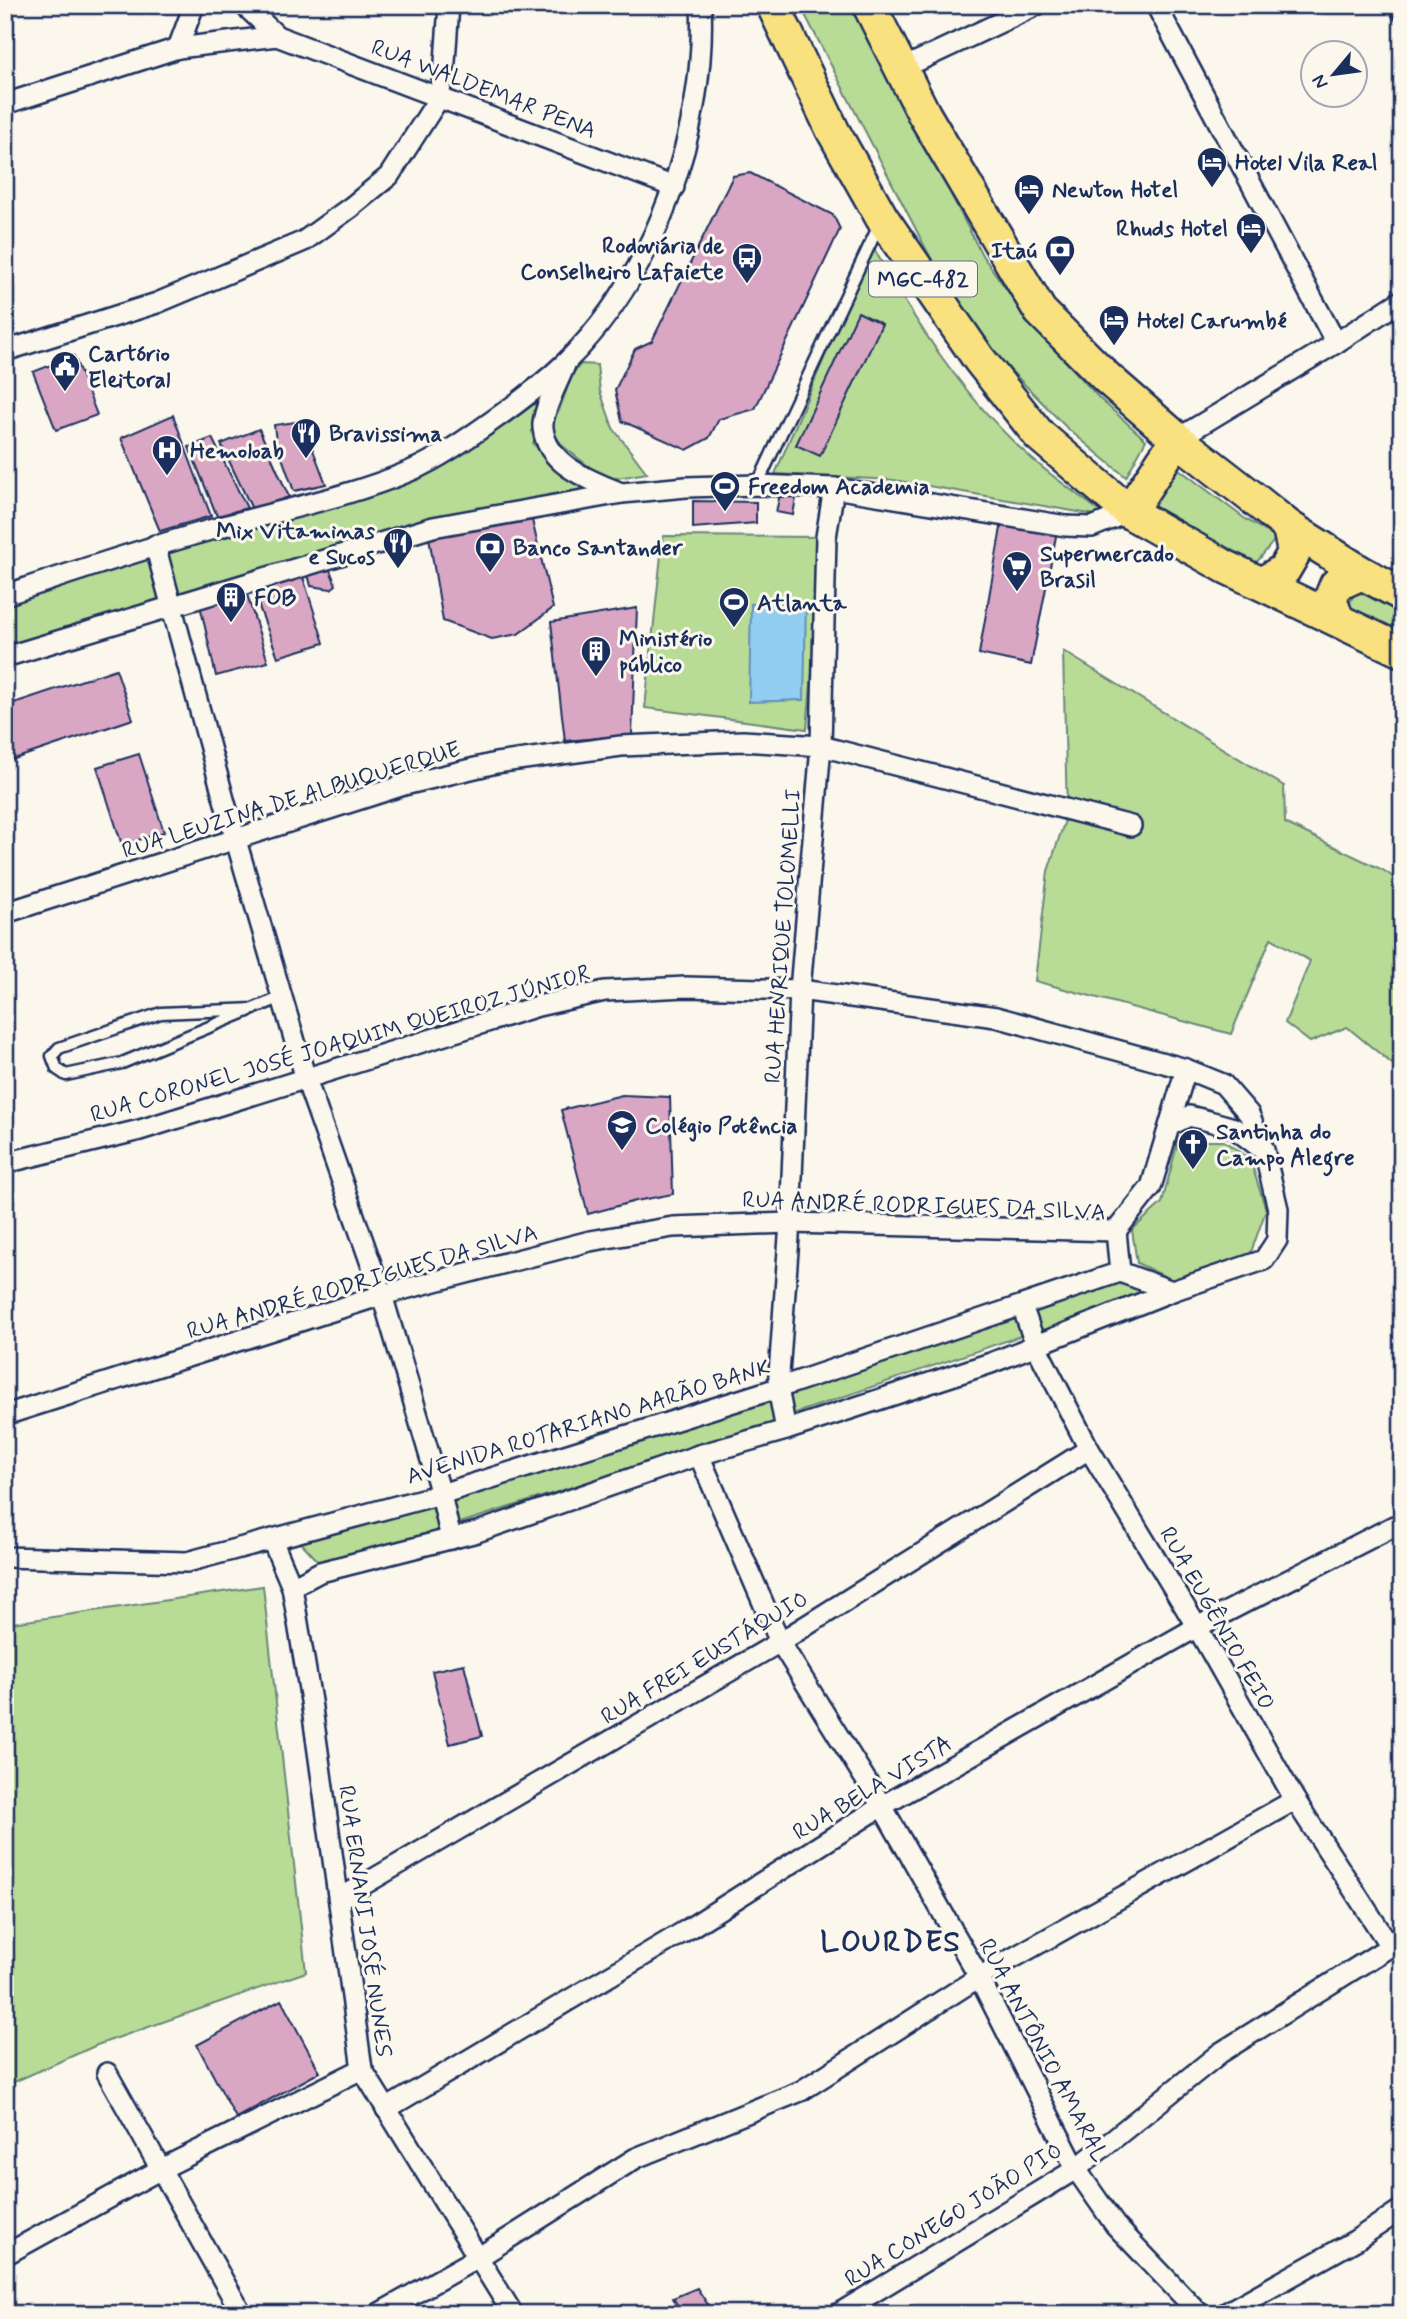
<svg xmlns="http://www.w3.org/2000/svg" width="1407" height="2319" viewBox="0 0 1407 2319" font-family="Mynerve,sans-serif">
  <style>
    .green { fill: #b8dc96; stroke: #6a867a; stroke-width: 2 }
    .water { fill: #91cef1; stroke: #628eb6; stroke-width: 2 }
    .building { fill: #d9a7c4; stroke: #1b2f5e; stroke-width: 2 }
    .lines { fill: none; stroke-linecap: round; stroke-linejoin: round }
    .service-casing { stroke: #1b2f5e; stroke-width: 15 }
    .minor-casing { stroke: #1b2f5e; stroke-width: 24 }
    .trunk-casing { stroke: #1b2f5e; stroke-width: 37 }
    .service { stroke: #fbf7ec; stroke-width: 10 }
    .minor { stroke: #fbf7ec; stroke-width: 19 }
    .trunk { stroke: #fae180; stroke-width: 32 }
    .labels { text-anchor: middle; stroke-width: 6; stroke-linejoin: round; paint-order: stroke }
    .shield { fill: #fbf7ec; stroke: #5e6b89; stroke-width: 2 }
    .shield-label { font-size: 21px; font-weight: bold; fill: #1b2f5e }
    .street-label { font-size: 23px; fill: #1b2f5e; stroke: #fbf7ec }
    .poi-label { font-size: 23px; font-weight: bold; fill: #1b2f5e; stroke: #fbf7ec; text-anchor: start }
    .district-label { font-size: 30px; font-weight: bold; letter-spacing: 2px; fill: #1b2f5e; stroke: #fbf7ec }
  </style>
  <rect width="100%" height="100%" fill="#fbf7ec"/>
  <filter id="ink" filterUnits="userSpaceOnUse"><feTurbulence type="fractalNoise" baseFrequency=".0143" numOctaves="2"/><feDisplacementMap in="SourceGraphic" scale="14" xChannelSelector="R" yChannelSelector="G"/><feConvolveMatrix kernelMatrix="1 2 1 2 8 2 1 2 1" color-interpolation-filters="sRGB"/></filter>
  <g filter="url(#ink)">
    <g class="green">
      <polygon points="800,5 854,5 982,255 1029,321 1099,398 1146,440 1126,477 1067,428 988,347 939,274"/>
      <path d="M872 245C915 323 964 398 1031 458 1055 479 1082 497 1107 517L894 480 775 474Z"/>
      <polygon points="581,364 597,365 600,391 613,428 647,473 606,480 564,447 546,424 559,411 572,374"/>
      <polygon points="550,384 533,444 604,495 178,598 162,547 369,490"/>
      <polygon points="1171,463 1244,518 1276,538 1256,563 1223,549 1148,503"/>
      <polygon points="663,536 824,537 807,729 645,708"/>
      <polygon points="150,557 165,605 5,652 5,606"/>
      <polygon points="1356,590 1402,614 1402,639 1346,611"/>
      <polygon points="1063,651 1284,786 1285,823 1383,870 1402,883 1402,1072 1347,1027 1310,1042 1285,1023 1310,961 1271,938 1231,1034 1035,981 1048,871 1067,814"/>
      <polygon points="1178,1141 1224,1141 1250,1159 1266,1210 1250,1255 1172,1280 1137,1263 1132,1230 1162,1203"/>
      <polygon points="1119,1279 1157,1291 1043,1331 1032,1311"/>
      <polygon points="1019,1314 1029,1333 790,1415 785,1392"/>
      <polygon points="773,1395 780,1420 454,1525 444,1504"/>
      <polygon points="431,1506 442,1529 320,1563 296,1537"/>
      <polygon points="263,1586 306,1972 97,2045 5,2086 5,1624"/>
    </g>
    <polygon class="water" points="806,601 804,700 749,702 751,604"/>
    <g class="building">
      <polygon points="750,173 833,215 840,229 755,409 719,419 709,438 687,450 622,421 615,390 635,349 652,341 733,176"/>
      <polygon points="858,312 882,324 820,456 796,445"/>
      <polygon points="74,356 97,415 56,430 33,372"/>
      <polygon points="173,415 211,516 160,531 121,438"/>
      <polygon points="302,421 326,484 294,491 276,441 274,425"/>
      <polygon points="259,429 289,497 252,509 221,444"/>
      <polygon points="212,438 247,508 217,516 189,447"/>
      <polygon points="781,490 797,492 793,515 776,512"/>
      <polygon points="693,501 756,502 756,523 693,528"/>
      <polygon points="531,516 553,608 518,634 492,639 443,621 429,537"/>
      <polygon points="1002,522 1057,531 1031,665 979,654"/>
      <polygon points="330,570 336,585 331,589 311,586 308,574"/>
      <polygon points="302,574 324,643 278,657 253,591"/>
      <polygon points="246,591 268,662 216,676 200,605"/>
      <polygon points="637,608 632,735 565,741 551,622"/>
      <polygon points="116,669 133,719 5,762 5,706"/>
      <polygon points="139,754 164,832 122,845 97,767"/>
      <polygon points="622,1095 670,1097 673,1194 636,1201 588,1214 561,1110"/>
      <polygon points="464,1664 482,1736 450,1744 432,1671"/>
      <polygon points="281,2000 320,2072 236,2118 197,2045"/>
      <polygon points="697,2288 714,2314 683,2314 673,2298"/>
    </g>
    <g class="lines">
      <g class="service-casing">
        <g id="service">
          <polyline points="757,485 879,225"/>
          <polyline points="254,1009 161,1013 59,1048 52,1056 57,1069 66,1075 122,1063 282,997"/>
        </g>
      </g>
      <g class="minor-casing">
        <g id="minor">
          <polyline points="244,5 277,36 674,187"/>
          <polyline points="1156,5 1336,343"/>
          <polyline points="1399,5 1402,11"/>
          <polyline points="178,48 194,5"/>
          <polyline points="901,69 1037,5"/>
          <polyline points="5,104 178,48 277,36"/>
          <polyline points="5,351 157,303 304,241 351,207 389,176 439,98 445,62 449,5"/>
          <path d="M565 365C559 381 541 413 543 428 547 466 591 480 621 493"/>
          <polyline points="1177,439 1336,343 1402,300"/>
          <polyline points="155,545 225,803 306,1079 382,1295 441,1494 451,1539"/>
          <path d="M5 595C76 571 146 548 217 528 281 510 349 497 410 471 437 460 468 438 492 421 518 403 543 384 566 362 655 275 707 129 701 5"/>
          <polyline points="5,657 433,527 622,493 686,487 757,485 834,488 1066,526 1092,527 1129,512"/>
          <polyline points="5,913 404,785 496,763 621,746 743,741 821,746 1131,826"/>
          <polyline points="1171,1125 1189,1116 1209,1121 1234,1128 1263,1150"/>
          <polyline points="5,1163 140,1130 538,1006 605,991 686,987 800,990 996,1017 1186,1069 1223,1084 1249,1114 1264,1150 1278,1209 1277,1240 1264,1260 1172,1291 1120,1272 778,1388 441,1494 187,1562 5,1557"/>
          <polyline points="1116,1231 1151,1187 1186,1069"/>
          <polyline points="1116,1231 1120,1272"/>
          <polyline points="1022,1306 1036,1346 1089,1449 1197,1627 1295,1800 1390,1946"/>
          <polyline points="5,1415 382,1295 590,1241 673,1227 790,1223 1116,1231"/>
          <polyline points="786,1430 778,1388 790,1223 800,990 821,746 826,537 834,488"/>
          <polyline points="699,1455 780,1642 882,1806 979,1977 1076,2169 1115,2225 1200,2314"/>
          <polyline points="272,1540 292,1587 311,1701 362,2069 513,2314"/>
          <polyline points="292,1587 320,1572 477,1532 699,1455 786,1430 991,1363 1172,1291"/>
          <polyline points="339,1899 780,1642 1089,1449"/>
          <polyline points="107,2073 242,2314"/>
          <polyline points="386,2109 685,1931 882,1806 1197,1627 1394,1526"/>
          <polyline points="5,2255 161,2169 362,2069"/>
          <polyline points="378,2314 479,2257 636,2158 801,2091 979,1977 1295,1800"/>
          <polyline points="838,2314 1076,2169 1220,2053 1402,1939"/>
          <polyline points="1224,2314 1356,2240 1402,2209"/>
        </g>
      </g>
      <g class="trunk-casing">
        <g id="trunk">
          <polyline points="773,5 833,131 882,218 979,359 1039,435 1129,512 1226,567 1402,651"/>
          <polyline points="869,5 924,114 1040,311 1107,378 1177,439 1253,498 1289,527 1362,573 1402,594"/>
          <polyline points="1129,512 1177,439"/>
          <polyline points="1263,583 1284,570 1294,553 1289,527"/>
          <polyline points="1338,620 1330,600 1336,585 1362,573"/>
        </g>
      </g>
      <use href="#service" class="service"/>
      <use href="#minor" class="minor"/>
      <use href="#trunk" class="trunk"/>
    </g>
  </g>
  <defs>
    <g id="hotel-pin" transform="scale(1.575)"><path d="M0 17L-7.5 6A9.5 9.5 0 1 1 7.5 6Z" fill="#1b2f5e" stroke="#fbf7ec"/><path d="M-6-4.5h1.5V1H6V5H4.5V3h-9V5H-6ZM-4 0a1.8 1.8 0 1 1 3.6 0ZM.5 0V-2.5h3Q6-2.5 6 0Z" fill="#fff"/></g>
    <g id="bank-pin" transform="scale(1.575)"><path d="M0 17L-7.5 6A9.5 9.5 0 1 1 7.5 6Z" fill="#1b2f5e" stroke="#fbf7ec"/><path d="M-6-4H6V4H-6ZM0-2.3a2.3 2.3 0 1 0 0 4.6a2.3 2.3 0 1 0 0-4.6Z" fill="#fff"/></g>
    <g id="bus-pin" transform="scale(1.575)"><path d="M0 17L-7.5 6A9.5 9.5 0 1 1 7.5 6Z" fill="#1b2f5e" stroke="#fbf7ec"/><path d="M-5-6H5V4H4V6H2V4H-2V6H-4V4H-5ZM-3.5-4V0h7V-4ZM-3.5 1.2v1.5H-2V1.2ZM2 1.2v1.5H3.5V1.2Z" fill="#fff"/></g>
    <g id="civic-pin" transform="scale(1.575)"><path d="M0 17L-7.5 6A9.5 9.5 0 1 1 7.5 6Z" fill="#1b2f5e" stroke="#fbf7ec"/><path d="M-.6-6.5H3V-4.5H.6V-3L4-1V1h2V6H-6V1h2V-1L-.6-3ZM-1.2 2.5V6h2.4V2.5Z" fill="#fff"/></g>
    <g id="restaurant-pin" transform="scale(1.575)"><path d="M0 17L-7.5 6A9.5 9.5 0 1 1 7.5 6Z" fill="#1b2f5e" stroke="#fbf7ec"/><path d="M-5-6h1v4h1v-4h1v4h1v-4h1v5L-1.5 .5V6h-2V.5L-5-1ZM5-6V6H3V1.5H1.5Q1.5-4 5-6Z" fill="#fff"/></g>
    <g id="hospital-pin" transform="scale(1.575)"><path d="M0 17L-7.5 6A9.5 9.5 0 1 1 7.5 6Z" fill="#1b2f5e" stroke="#fbf7ec"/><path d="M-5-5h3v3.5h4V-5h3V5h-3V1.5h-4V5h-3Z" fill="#fff"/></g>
    <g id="stadium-pin" transform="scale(1.575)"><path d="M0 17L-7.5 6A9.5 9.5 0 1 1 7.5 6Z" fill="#1b2f5e" stroke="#fbf7ec"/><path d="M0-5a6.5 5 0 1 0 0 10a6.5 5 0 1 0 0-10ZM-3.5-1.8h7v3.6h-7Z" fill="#fff"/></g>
    <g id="supermarket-pin" transform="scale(1.575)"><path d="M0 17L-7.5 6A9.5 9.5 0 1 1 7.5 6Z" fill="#1b2f5e" stroke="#fbf7ec"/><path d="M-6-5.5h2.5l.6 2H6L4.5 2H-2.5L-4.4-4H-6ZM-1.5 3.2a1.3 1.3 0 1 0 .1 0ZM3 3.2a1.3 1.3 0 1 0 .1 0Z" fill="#fff"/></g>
    <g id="building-pin" transform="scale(1.575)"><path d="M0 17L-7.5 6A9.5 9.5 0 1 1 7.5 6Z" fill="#1b2f5e" stroke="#fbf7ec"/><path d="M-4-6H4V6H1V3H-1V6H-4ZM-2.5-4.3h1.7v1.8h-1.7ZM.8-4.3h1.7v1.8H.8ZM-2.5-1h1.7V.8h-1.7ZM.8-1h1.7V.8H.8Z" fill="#fff"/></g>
    <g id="school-pin" transform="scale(1.575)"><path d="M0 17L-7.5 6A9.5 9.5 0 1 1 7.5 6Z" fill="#1b2f5e" stroke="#fbf7ec"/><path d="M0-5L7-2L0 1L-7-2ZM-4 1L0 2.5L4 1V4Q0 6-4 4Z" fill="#fff"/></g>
    <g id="church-pin" transform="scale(1.575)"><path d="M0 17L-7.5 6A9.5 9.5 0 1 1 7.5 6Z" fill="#1b2f5e" stroke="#fbf7ec"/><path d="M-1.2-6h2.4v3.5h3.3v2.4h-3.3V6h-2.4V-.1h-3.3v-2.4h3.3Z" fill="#fff"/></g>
  </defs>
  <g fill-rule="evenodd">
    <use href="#hotel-pin" x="1212" y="162"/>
    <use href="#hotel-pin" x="1029" y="189"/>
    <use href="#hotel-pin" x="1251" y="228"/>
    <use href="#bank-pin" x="1060" y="250"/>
    <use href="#bus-pin" x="747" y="258"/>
    <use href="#hotel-pin" x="1114" y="320"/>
    <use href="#civic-pin" x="65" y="366"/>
    <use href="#restaurant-pin" x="306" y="433"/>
    <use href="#hospital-pin" x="167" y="450"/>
    <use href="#stadium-pin" x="725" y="486"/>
    <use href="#restaurant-pin" x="398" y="543"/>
    <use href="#bank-pin" x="490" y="547"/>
    <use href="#supermarket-pin" x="1017" y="566"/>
    <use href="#building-pin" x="231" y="597"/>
    <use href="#stadium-pin" x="734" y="602"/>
    <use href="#building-pin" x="596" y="651"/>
    <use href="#school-pin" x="622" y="1125"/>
    <use href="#church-pin" x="1193" y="1144"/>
  </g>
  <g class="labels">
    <rect class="shield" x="869" y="261.5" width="108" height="35" rx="5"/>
    <g class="shield-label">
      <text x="923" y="286">MGC-482</text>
    </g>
    <g class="street-label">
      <text transform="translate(484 88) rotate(21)" y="8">RUA WALDEMAR PENA</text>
      <text transform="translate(291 799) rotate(-17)" y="8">RUA LEUZINA DE ALBUQUERQUE</text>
      <text transform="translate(782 936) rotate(-86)" y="8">RUA HENRIQUE TOLOMELLI</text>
      <text transform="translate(340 1043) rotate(-16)" y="8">RUA CORONEL JOSÉ JOAQUIM QUEIROZ JÚNIOR</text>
      <text transform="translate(924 1205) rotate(2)" y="8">RUA ANDRÉ RODRIGUES DA SILVA</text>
      <text transform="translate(362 1281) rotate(-16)" y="8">RUA ANDRÉ RODRIGUES DA SILVA</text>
      <text transform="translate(588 1421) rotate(-17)" y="8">AVENIDA ROTARIANO AARÃO BANK</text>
      <text transform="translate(1218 1618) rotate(60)" y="8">RUA EUGÊNIO FEIO</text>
      <text transform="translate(704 1657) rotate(-31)" y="8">RUA FREI EUSTÁQUIO</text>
      <text transform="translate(872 1787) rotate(-31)" y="8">RUA BELA VISTA</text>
      <text transform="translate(366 1921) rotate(82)" y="8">RUA ERNANI JOSÉ NUNES</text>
      <text transform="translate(1044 2050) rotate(62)" y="8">RUA ANTÔNIO AMARAL</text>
      <text transform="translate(953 2214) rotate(-32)" y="8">RUA CONEGO JOÃO PIO</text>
    </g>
    <g class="poi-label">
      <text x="1235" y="170">Hotel Vila Real</text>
      <text x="1052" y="197">Newton Hotel</text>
      <text x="1228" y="236" text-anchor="end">Rhuds Hotel</text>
      <text x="724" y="253" text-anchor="end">Rodoviária de<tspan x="724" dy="26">Conselheiro Lafaiete</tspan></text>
      <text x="1037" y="258" text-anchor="end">Itaú</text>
      <text x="1137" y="328">Hotel Carumbé</text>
      <text x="88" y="361">Cartório<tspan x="88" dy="26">Eleitoral</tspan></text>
      <text x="329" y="441">Bravissima</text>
      <text x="190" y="458">Hemoloab</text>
      <text x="748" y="494">Freedom Academia</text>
      <text x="375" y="538" text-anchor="end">Mix Vitaminas<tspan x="375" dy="26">e Sucos</tspan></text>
      <text x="513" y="555">Banco Santander</text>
      <text x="1040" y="561">Supermercado<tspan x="1040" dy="26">Brasil</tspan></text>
      <text x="254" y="605">FOB</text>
      <text x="757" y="610">Atlanta</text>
      <text x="619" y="646">Ministério<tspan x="619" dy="26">público</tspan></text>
      <text x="645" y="1133">Colégio Potência</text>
      <text x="1216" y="1139">Santinha do<tspan x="1216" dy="26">Campo Alegre</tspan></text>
    </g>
    <g class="district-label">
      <text x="891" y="1951">LOURDES</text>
    </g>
  </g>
  <rect width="1407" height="2319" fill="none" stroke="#fbf7ec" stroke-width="28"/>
  <rect x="14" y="14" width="1379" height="2291" fill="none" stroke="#1b2f5e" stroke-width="2.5" filter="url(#ink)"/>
  <g transform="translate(1334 74) rotate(241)"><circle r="33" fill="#fbf7ec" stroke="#a1a7b3" stroke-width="2"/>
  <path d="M0-5L12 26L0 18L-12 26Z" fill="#1b2f5e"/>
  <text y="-10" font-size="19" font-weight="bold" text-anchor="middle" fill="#1b2f5e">N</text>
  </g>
</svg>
